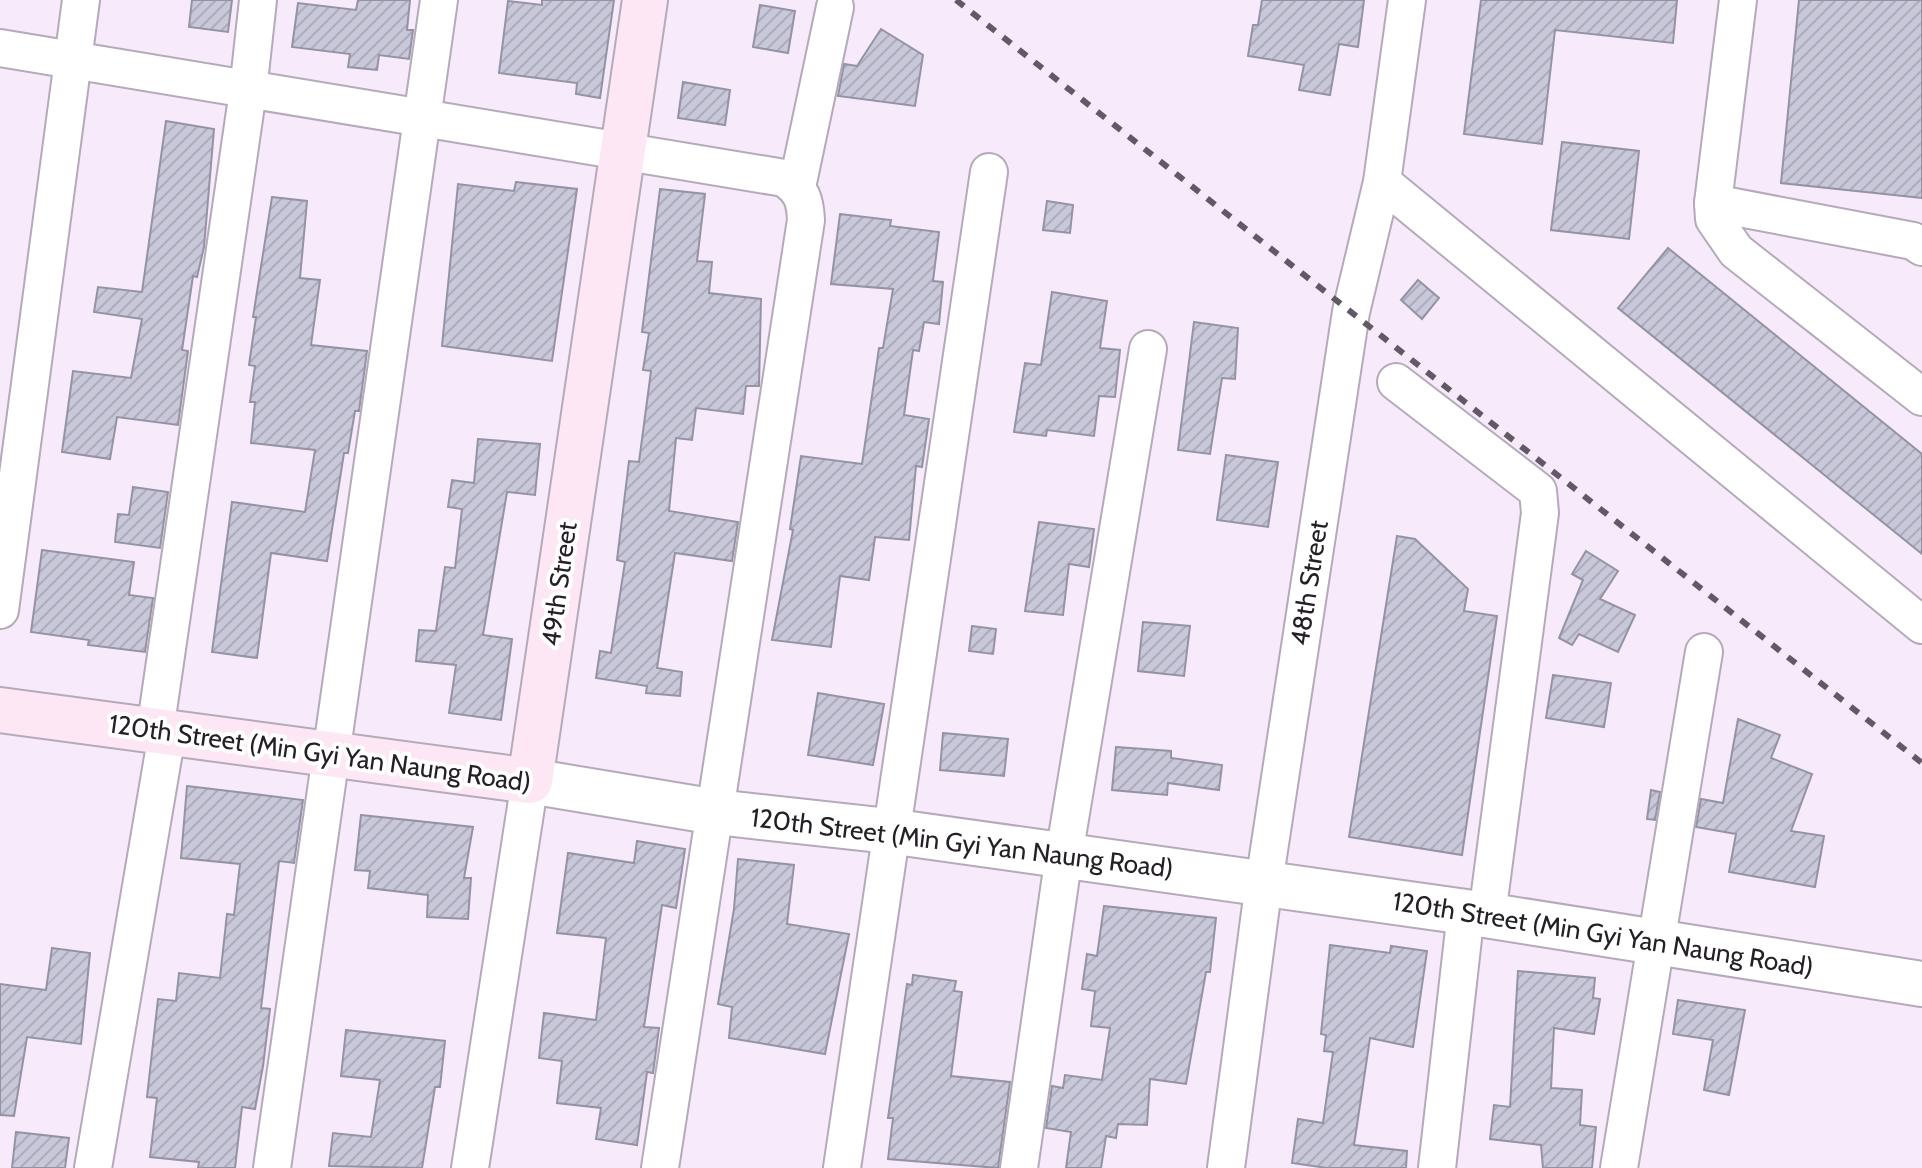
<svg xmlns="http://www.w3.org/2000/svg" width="1922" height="1168" viewBox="0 0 1922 1168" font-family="Cabin,sans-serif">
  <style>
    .building { fill: url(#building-hatch); stroke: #9493a4; stroke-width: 2 }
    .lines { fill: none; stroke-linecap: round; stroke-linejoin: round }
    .minor-casing { stroke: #b5aab9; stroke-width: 40 }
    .tertiary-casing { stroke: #b5aab9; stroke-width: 48 }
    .secondary-casing { stroke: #b5aab9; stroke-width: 48 }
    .minor { stroke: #fff; stroke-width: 36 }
    .tertiary { stroke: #fff; stroke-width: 44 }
    .secondary { stroke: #fee7f4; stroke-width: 44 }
    .rail { stroke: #615a64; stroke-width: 6; stroke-dasharray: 10 10; stroke-linecap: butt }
    .labels { text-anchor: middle; stroke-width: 8; stroke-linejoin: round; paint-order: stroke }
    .street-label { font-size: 26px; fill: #242026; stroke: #fff }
  </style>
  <defs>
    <pattern id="building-hatch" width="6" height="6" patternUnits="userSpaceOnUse" patternTransform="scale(2)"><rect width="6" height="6" fill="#c9c8da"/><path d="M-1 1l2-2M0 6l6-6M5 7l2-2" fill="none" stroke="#acacbb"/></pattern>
  </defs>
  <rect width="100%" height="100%" fill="#f6eafb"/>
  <g class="building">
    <polygon points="192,0 232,0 228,32 189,27"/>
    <polygon points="358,0 410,0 407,30 413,30 409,59 379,55 377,70 348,67 350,54 292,47 298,3 356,10"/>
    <polygon points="542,0 614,0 600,98 576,94 577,83 499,73 508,1 542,5"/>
    <polygon points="1262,0 1364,0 1358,47 1339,44 1330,95 1299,90 1304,65 1248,56 1253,25 1258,25"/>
    <polygon points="1481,0 1677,0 1673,43 1555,30 1542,144 1464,134"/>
    <polygon points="1799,0 1922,0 1922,198 1781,183"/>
    <polygon points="760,5 795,11 788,53 753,47"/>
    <polygon points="881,29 923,55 915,106 838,96 844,64 857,66"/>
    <polygon points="683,82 730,90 725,125 678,118"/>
    <polygon points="166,121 214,129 204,247 197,277 193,276 182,350 188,351 178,425 117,417 110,459 62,452 73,371 131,378 142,319 94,312 98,287 142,292"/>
    <polygon points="1562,142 1639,151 1629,239 1551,230"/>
    <polygon points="516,182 577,189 552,361 442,346 458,184 514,191"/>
    <polygon points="660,189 705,194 697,261 712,262 709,293 761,299 759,386 746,386 743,414 696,408 692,440 676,438 669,511 738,522 732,561 675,553 657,668 682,672 680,696 646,693 647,686 596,678 600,651 611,653 625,562 617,560 629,461 639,462 651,371 643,370 649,333 642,332"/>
    <polygon points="272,197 307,201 300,278 320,280 311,345 367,351 359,411 355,411 348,453 344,453 327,561 271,553 257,658 212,652 232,502 305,512 315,450 251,443 255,402 250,402 255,366 249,365 256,317 253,317"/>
    <polygon points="1047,201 1073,205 1070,233 1043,230"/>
    <polygon points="840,214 891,220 890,226 939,232 933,281 943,282 939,324 924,322 919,351 913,350 904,415 929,419 922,467 916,466 909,540 875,537 869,580 840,576 831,647 772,640 793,530 790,529 801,456 862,464 879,348 883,348 893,289 831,284"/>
    <polygon points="1668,248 1922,454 1922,554 1618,308"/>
    <polygon points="1418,280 1439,298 1422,319 1401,300"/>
    <polygon points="1052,292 1107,301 1100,348 1120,350 1115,397 1099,396 1094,436 1047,430 1046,436 1014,432 1025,363 1041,365"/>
    <polygon points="1194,322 1238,328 1235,379 1222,378 1210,454 1178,450"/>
    <polygon points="478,439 540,444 535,495 507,492 483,635 512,639 501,720 449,713 456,665 416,661 419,630 436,631 445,567 455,568 462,509 448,507 452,480 474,483"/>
    <polygon points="1226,455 1278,462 1268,527 1217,520"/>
    <polygon points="133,487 168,492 160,548 115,542 118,514 129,515"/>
    <polygon points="1039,522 1094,529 1089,567 1069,564 1063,615 1025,611"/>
    <polygon points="1397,536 1415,539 1468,589 1464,611 1497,616 1462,855 1349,837"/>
    <polygon points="42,550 134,562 129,595 153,598 145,652 88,645 89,640 31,632"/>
    <polygon points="1586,551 1618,571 1600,599 1635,615 1618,652 1579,634 1572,645 1559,638 1583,580 1572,574"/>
    <polygon points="1143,622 1190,626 1184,676 1138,671"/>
    <polygon points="972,626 996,629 993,654 969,651"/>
    <polygon points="1553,675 1611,683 1604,727 1546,718"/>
    <polygon points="818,693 884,704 873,765 808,755"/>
    <polygon points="1738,719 1780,735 1771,758 1812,774 1791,831 1824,836 1815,887 1729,872 1736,834 1696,827 1701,799 1723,803"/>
    <polygon points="943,733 1008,739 1004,776 940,770"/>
    <polygon points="1116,747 1171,751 1171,758 1222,765 1219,790 1168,783 1167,795 1112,790"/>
    <polygon points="187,786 303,800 294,863 279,861 261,1008 270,1009 263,1066 255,1109 242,1107 235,1168 198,1168 199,1162 150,1157 157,1098 147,1097 158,999 176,1001 179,973 220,978 227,914 234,915 240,864 181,858"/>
    <polygon points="1651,790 1660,792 1655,820 1647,819"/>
    <polygon points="361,815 473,827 464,878 471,878 468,919 427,917 428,895 368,888 370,871 355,870"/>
    <polygon points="637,841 685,849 676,908 662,905 644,1027 659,1028 653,1073 647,1072 637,1145 596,1139 601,1108 557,1103 562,1061 539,1058 544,1013 596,1020 606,938 557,933 568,853 634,863"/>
    <polygon points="738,859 794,865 787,924 849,934 825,1054 729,1038 732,1007 718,1004 734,909"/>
    <polygon points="1104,906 1216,918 1210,972 1206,972 1186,1084 1150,1079 1147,1125 1118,1124 1116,1138 1106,1136 1101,1168 1066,1168 1071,1132 1046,1128 1052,1086 1063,1088 1065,1075 1102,1080 1110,1028 1091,1026 1095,991 1082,989 1087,954 1097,956"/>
    <polygon points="1330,945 1390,953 1391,946 1427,951 1413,1047 1370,1038 1354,1145 1407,1151 1406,1168 1327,1168 1292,1163 1298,1119 1323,1123 1333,1052 1324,1051 1326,1035 1321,1034"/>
    <polygon points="52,948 90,953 81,1044 27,1037 14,1116 0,1115 0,984 46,990"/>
    <polygon points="1518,971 1595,978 1593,998 1600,999 1594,1034 1554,1028 1551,1088 1582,1090 1580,1125 1596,1127 1592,1168 1543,1168 1541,1145 1490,1139 1494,1105 1510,1107"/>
    <polygon points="913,975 956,981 954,991 962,992 951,1076 1010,1082 998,1168 888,1159 893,1118 888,1118 907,984 912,985"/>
    <polygon points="1678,1000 1745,1010 1729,1095 1704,1090 1713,1040 1673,1034"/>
    <polygon points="346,1030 445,1041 440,1087 435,1087 422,1168 329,1166 333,1133 371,1137 380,1080 341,1076"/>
    <polygon points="16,1132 69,1138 65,1168 12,1168"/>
  </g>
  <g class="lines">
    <g class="minor-casing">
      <g id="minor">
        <polyline points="1738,0 1713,203 1714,219 1736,251 1922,397"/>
        <path d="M0 48 784 178C802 190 805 200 806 220L660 1168"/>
        <polyline points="1382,182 1922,625"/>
        <polyline points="797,187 835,7"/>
        <polyline points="1713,203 1913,241 1922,247"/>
        <polyline points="1396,382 1538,491 1540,513 1487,915"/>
        <polyline points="0,610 81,0"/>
        <polyline points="155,731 248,91 258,0"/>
        <polyline points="93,1168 167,734"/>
        <polyline points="272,1168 439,0"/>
        <polyline points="470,1168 530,781"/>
        <polyline points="842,1168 989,172"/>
        <polyline points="1019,1168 1064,855 1148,349"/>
        <polyline points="1226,1168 1264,883 1351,312 1382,182 1407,0"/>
        <polyline points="1437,1168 1466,912"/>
        <polyline points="1619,1168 1704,652"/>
      </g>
    </g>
    <g class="tertiary-casing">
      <polyline id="tertiary" points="530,781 716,812 889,831 1466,912 1922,984"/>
    </g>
    <g class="secondary-casing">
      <polyline id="secondary" points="0,710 530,781 645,0"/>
    </g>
    <use href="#minor" class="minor"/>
    <use href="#tertiary" class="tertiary"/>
    <use href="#secondary" class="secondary"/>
    <polyline class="rail" points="956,0 1922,763"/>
  </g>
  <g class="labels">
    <g class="street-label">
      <text transform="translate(1309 583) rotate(-81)" y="9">48th Street</text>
      <text transform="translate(559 584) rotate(-82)" y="9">49th Street</text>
      <text transform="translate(320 753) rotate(8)" y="9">120th Street (Min Gyi Yan Naung Road)</text>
      <text transform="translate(962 843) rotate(7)" y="9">120th Street (Min Gyi Yan Naung Road)</text>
      <text transform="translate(1603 934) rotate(9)" y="9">120th Street (Min Gyi Yan Naung Road)</text>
    </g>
  </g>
</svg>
